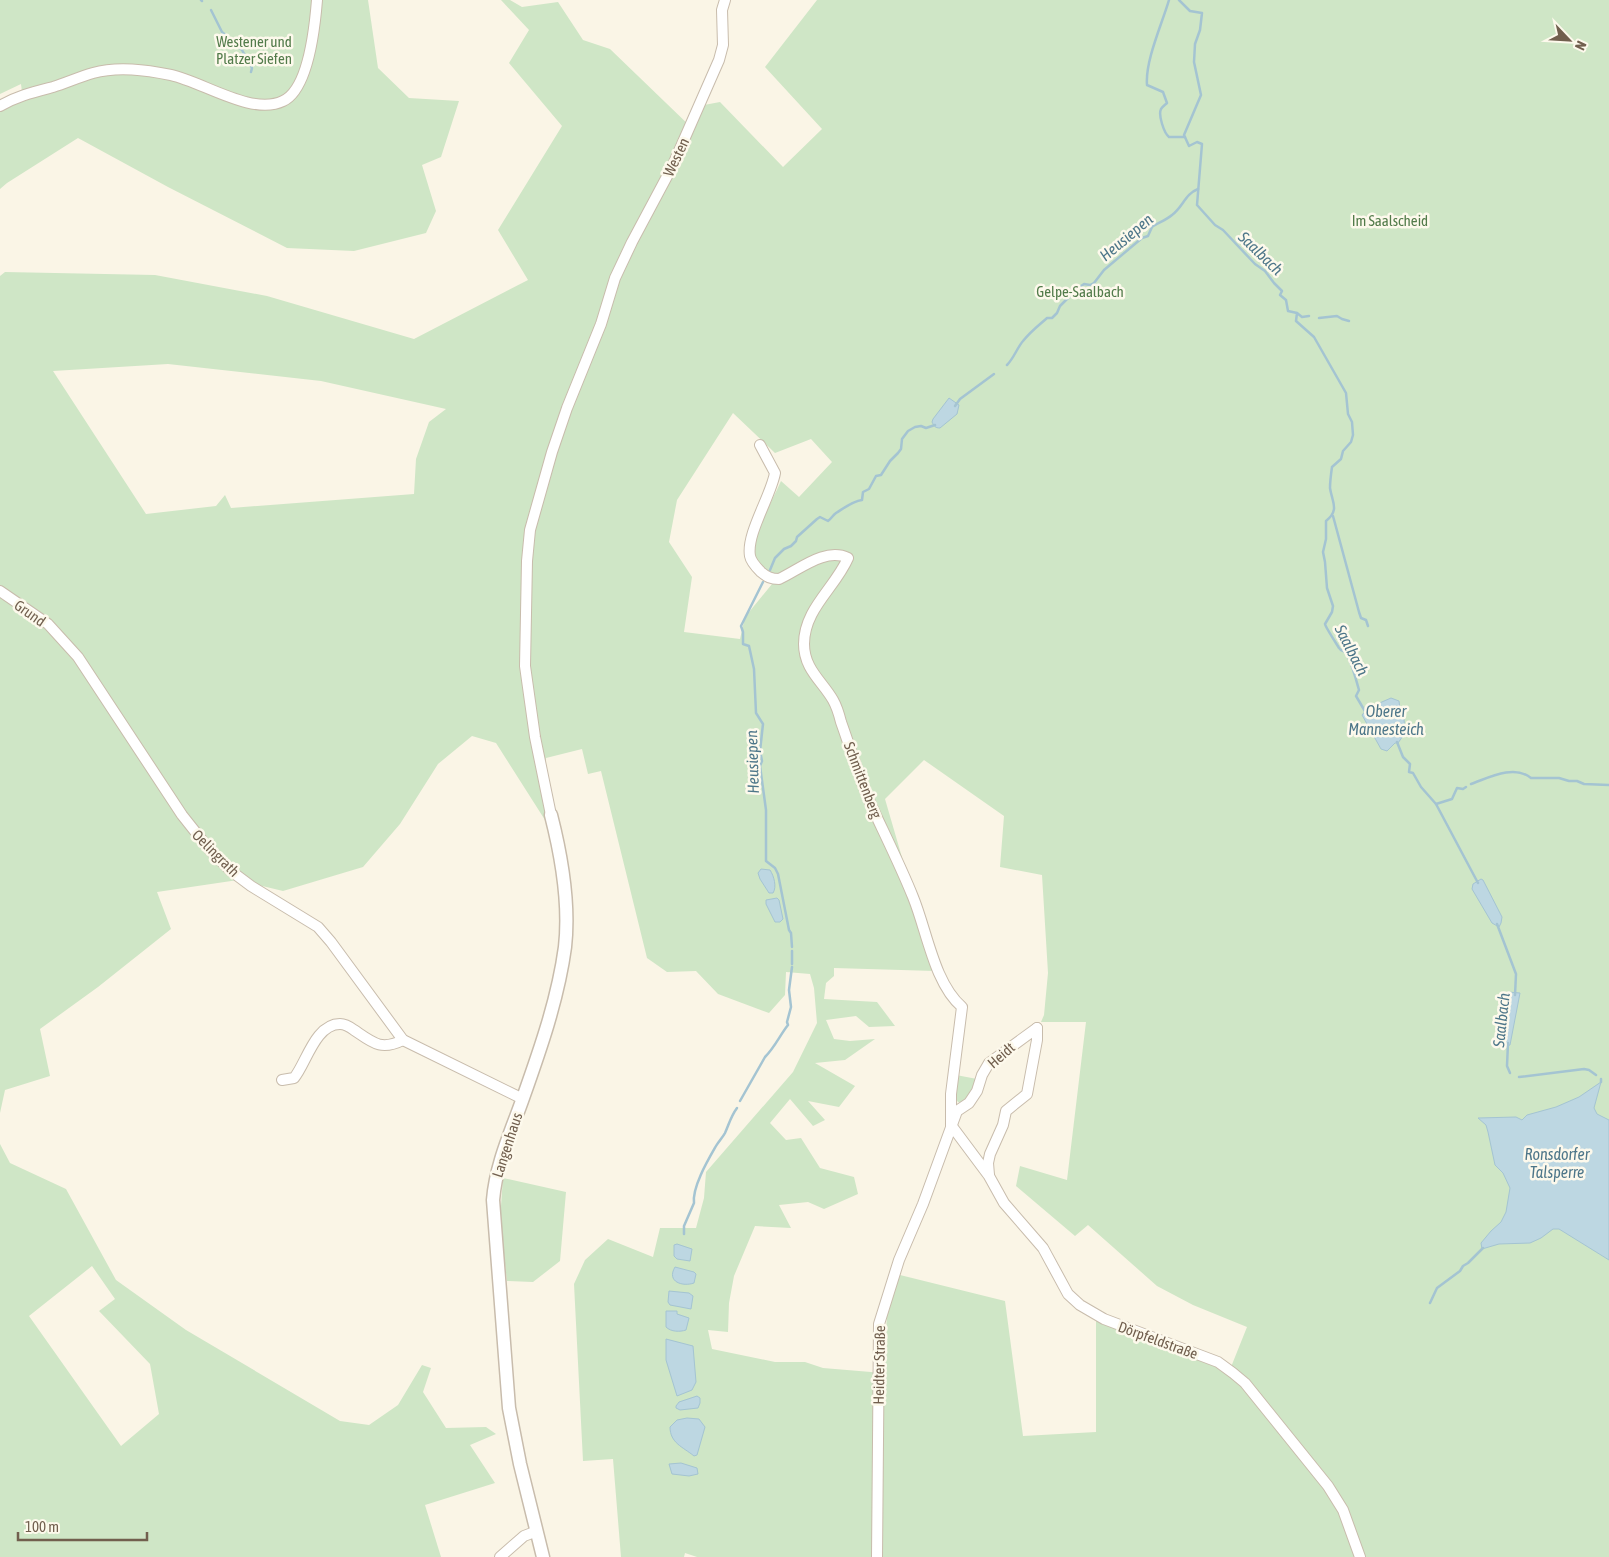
<svg xmlns="http://www.w3.org/2000/svg" width="1609" height="1557" font-family="'Asap Condensed',sans-serif">
  <style>
    .green { fill: #cfe6c6; fill-rule: evenodd }
    .water { fill: #bdd7e2; stroke: #a4c4d2 }
    .lines { fill: none; stroke-linecap: round; stroke-linejoin: round }
    .stream { stroke: #a4c4d2; stroke-width: 2.5 }
    .minor-casing { stroke: #c8bcac; stroke-width: 12 }
    .tertiary-casing { stroke: #c8bcac; stroke-width: 15 }
    .minor { stroke: #fff; stroke-width: 10 }
    .tertiary { stroke: #fff; stroke-width: 12 }
    .labels { text-anchor: middle; dominant-baseline: central; stroke-width: 5; stroke-linejoin: round; paint-order: stroke }
    .park-label { font-size: 15px; fill: #527b4a; stroke: #fdf9ec }
    .street-label { font-size: 15px; fill: #715f4e; stroke: #fdf9ec }
    .water-label { font-size: 16px; font-style: italic; fill: #4d7689; stroke: #fdf9ec }
  </style>
  <rect width="100%" height="100%" fill="#faf5e6"/>
  <!-- green -->
  <g class="green">
    <path d="M0 0H368L378 68 409 98 459 101 441 157 422 165 436 211 426 233 354 251 287 248 168 187 78 138 7 183 0 189V110L23 100 21 84 0 94Z"/>
    <path d="M501 0H510L522 7 558 2 583 40 610 49 693 129 704 105 720 102 783 167 822 129 765 67 817 0H1609V1557H697L685 1553 684 1557H621L613 1459 583 1461 574 1284 585 1260 608 1239 653 1257 660 1228H696L704 1198 706 1172 793 1072 817 1023 814 988 810 974 786 972 785 995 769 1013 718 994 696 971 667 972 647 958 601 771 588 774 582 749 546 758 545 820 496 743 472 736 438 764 400 824 363 867 283 891 238 880 157 892 171 929 98 987 40 1029 50 1076 5 1090 0 1113V597L31 617 0 585V276L5 272 155 275 267 296 414 339 528 280 498 230 562 126 509 63 529 30ZM168 364 321 381 446 409 429 422 416 459 414 494 231 508 225 495 216 506 146 514 53 371ZM733 413 775 453 811 439 832 462 799 497 781 481C774 497 750 541 755 557 758 567 768 573 777 578L745 617 740 639 684 632 692 577 669 542 677 500ZM924 760 1004 816 1000 867 1042 875 1048 973 1044 1015 1041 1022H1086L1067 1180 1020 1166 1016 1186 1075 1236 1088 1225 1157 1286 1193 1305 1247 1327 1229 1372 1096 1320V1432L1023 1436 1005 1301 900 1275 887 1316 883 1373 823 1368 805 1362H775L712 1349 708 1330 728 1332 729 1303 734 1276 755 1226 791 1228 779 1205 808 1202 824 1209 858 1194 854 1177 820 1168 801 1138 786 1140 770 1123 790 1099 813 1126 825 1120 808 1101 839 1107 855 1086 815 1063 845 1060 875 1039 850 1041 834 1039 826 1020 856 1016 869 1027 895 1026 877 1002 824 999 826 983 834 976V968L935 971 885 799Z"/>
    <path d="M956 1075 977 1079 978 1084 963 1103 958 1102 955 1098Z"/>
    <path d="M0 1144 10 1163 66 1189 116 1280 186 1330 340 1421 369 1425 398 1405 422 1365 431 1368 423 1392 446 1428 486 1427 496 1434 470 1445 495 1483 425 1505 441 1557H0ZM92 1266 115 1299 99 1311 150 1364 159 1414 121 1446 29 1316Z"/>
    <path d="M503 1178 566 1192 560 1261 533 1282 507 1281 500 1220Z"/>
  </g>
  <!-- water -->
  <g class="water">
    <path d="M949 398 959 405 957 414 940 428C935 428 934 426 932 422L933 419Z"/>
    <path d="M1391 698 1399 701 1400 709 1404 719 1405 733 1398 743H1395L1387 751 1381 749 1362 715 1368 708Z"/>
    <path d="M761 869 770 870C774 876 777 887 773 893H769L760 879 758 873Z"/>
    <path d="M1481 879 1483 880 1502 917 1501 923 1499 927 1492 923 1472 889 1473 884Z"/>
    <path d="M777 898 779 900 783 919 780 922H775L766 904V900Z"/>
    <path d="M1508 992 1520 993 1510 1045 1506 1046 1504 1032Z"/>
    <path d="M1601 1082 1594 1108 1597 1114 1609 1120V1260L1559 1229H1553L1541 1238 1530 1243 1499 1244 1482 1249 1481 1243 1491 1231 1501 1222 1506 1212 1510 1188 1503 1173 1495 1165 1488 1132 1486 1125 1478 1118 1516 1117 1522 1120 1527 1115 1556 1107 1579 1097Z"/>
    <path d="M677 1244 692 1249 690 1261 677 1259 674 1256V1245Z"/>
    <path d="M675 1267 694 1272 696 1274 694 1283C683 1287 666 1282 675 1267Z"/>
    <path d="M669 1291 689 1293 693 1296 691 1309 670 1305 668 1302Z"/>
    <path d="M666 1311H677V1314L689 1318 686 1330C680 1332 671 1332 666 1327Z"/>
    <path d="M666 1339 693 1346 696 1382 692 1390 677 1396 666 1360Z"/>
    <path d="M697 1396 700 1398V1403L698 1408 680 1410 676 1408V1406L679 1402Z"/>
    <path d="M687 1418 699 1419 705 1427 697 1455 694 1456C683 1447 670 1443 670 1427L677 1420Z"/>
    <path d="M681 1463 697 1468 698 1474 689 1476 672 1474 669 1464Z"/>
  </g>
  <g class="lines">
    <!-- stream -->
    <g class="stream">
      <path d="M201 0 202 1"/>
      <path d="M1169 0C1162 24 1145 61 1147 85L1163 92 1167 103C1165 105 1163 106 1161 109 1158 115 1164 133 1169 137H1185"/>
      <path d="M1179 0 1190 11 1202 13 1200 30 1195 44 1194 62 1201 95 1184 135 1189 146 1197 142 1202 144 1197 205 1215 225 1223 230 1255 264 1265 271 1274 283 1282 291 1280 295 1286 300 1288 311 1297 313 1296 321 1314 337 1346 393 1348 414 1352 422 1353 435 1351 442 1343 451 1341 459 1332 467C1331 474 1330 481 1330 488 1332 502 1340 510 1326 521V539L1323 552 1325 562 1327 588 1333 606 1332 612 1325 624C1326 628 1336 643 1339 648 1340 650 1343 651 1345 652 1351 659 1356 680 1359 690L1356 696 1366 713"/>
      <path d="M211 10 222 32 242 50 252 68 251 72"/>
      <path d="M1297 313 1302 317 1309 316"/>
      <path d="M1319 318 1337 316 1342 319 1349 321"/>
      <path d="M1007 365C1014 358 1017 348 1023 341 1030 332 1039 325 1047 318H1052L1057 313 1060 306 1077 289 1084 284 1090 285 1094 283 1104 270 1142 238 1148 236 1152 227C1158 223 1166 220 1172 215 1183 207 1185 194 1198 189"/>
      <path d="M955 406 960 399 994 374"/>
      <path d="M1333 516 1359 612 1361 618 1366 620 1368 626"/>
      <path d="M770 570 775 558 784 549 791 546 796 541 797 537 817 519 820 517 828 521C831 519 833 515 836 513 844 508 853 501 862 500L863 492 869 489 876 476 881 475 890 461 898 453 901 449 902 439 908 431 915 427 921 426 926 428 935 425"/>
      <path d="M763 582 741 626 743 632V644L749 646 754 669 756 713 763 724 760 751 762 761 760 766 766 810V861L775 868 778 874 789 930 791 933 792 947"/>
      <path d="M1397 742 1403 757 1410 764 1409 772 1413 773 1421 787 1436 804 1478 883"/>
      <path d="M1471 784C1488 778 1514 764 1531 778H1559L1569 781H1577L1584 784 1609 785"/>
      <path d="M1436 804 1452 799 1457 788 1463 789 1466 787"/>
      <path d="M1497 924 1516 974 1515 995"/>
      <path d="M792 964V951"/>
      <path d="M1508 1043 1507 1066 1510 1073"/>
      <path d="M1519 1077 1584 1069 1589 1070 1596 1075"/>
      <path d="M1601 1079V1082"/>
      <path d="M740 1101 765 1057C775 1047 780 1035 788 1025L787 1022 791 1007 789 990 792 967"/>
      <path d="M684 1234V1226L694 1203C692 1187 708 1160 716 1146 719 1141 723 1137 725 1133 729 1124 731 1116 737 1108"/>
      <path d="M1430 1303 1437 1288 1460 1271 1463 1266 1468 1263 1483 1248"/>
    </g>
    <!-- minor casing -->
    <g class="minor-casing">
      <g id="minor">
        <path d="M0 106C17 96 34 92 53 87 66 83 79 77 93 73 118 66 146 70 171 75 203 82 252 116 283 101 309 89 315 25 317 0"/>
        <path d="M760 445 775 473C771 496 746 534 750 556 751 562 757 568 761 572 767 577 771 579 779 579 799 570 825 547 848 558 835 588 804 609 804 644 804 669 822 681 833 700 837 707 839 714 841 722 851 750 860 780 872 807 886 837 901 867 913 897 927 931 934 983 962 1007L951 1094V1125"/>
        <path d="M0 591 48 624 78 657 182 815 209 849 231 871 251 886 318 927 331 942 403 1040 523 1099"/>
        <path d="M551 815 535 737 525 666 527 561 530 530 552 452 567 408 601 324 615 278 632 242 672 167 719 60 723 45 722 10 725 0"/>
        <path d="M282 1080 294 1078C306 1064 315 1024 340 1024 345 1024 350 1027 354 1030 373 1043 381 1051 403 1040"/>
        <path d="M951 1125 989 1176 1004 1203 1043 1248 1068 1294 1080 1305 1104 1319 1218 1362 1233 1373 1245 1383 1328 1486 1343 1510 1360 1557"/>
        <path d="M989 1175 988 1163 990 1154 1003 1125 1006 1111 1027 1094 1037 1040V1028"/>
        <path d="M500 1557 524 1536 537 1531"/>
        <path d="M877 1557 879 1324 899 1260 923 1204 957 1111 969 1103 977 1091 982 1075 989 1063 1037 1028"/>
      </g>
    </g>
    <!-- tertiary casing -->
    <g class="tertiary-casing">
      <path id="tertiary" d="M543 1557 520 1464 509 1408 493 1200C496 1164 511 1132 523 1098 540 1050 558 999 565 947 570 903 562 858 551 815"/>
    </g>
    <!-- minor -->
    <use href="#minor" class="minor"/>
    <!-- tertiary -->
    <use href="#tertiary" class="tertiary"/>
  </g>
  <g class="labels">
    <!-- park labels -->
    <g class="park-label">
      <text x="254" y="41">Westener und<tspan x="254" dy="17">Platzer Siefen</tspan></text>
      <text x="1390" y="220">Im Saalscheid</text>
      <text x="1080" y="291">Gelpe-Saalbach</text>
    </g>
    <!-- street labels -->
    <g class="street-label">
      <text transform="translate(676 157) rotate(-65)">Westen</text>
      <text transform="translate(30 613) rotate(35)">Grund</text>
      <text transform="translate(863 780) rotate(69)">Schmittenberg</text>
      <text transform="translate(216 853) rotate(45)">Oelingrath</text>
      <text transform="translate(1001 1055) rotate(-41)">Heidt</text>
      <text transform="translate(507 1145) rotate(-72)">Langenhaus</text>
      <text transform="translate(1158 1340) rotate(20)">Dörpfeldstraße</text>
      <text transform="translate(879 1365) rotate(-89)">Heidter Straße</text>
    </g>
    <!-- water labels -->
    <g class="water-label">
      <text transform="translate(1126 237) rotate(-40)">Heusiepen</text>
      <text transform="translate(1261 253) rotate(44)">Saalbach</text>
      <text transform="translate(1352 650) rotate(63)">Saalbach</text>
      <text x="1386" y="711">Oberer<tspan x="1386" dy="18">Mannesteich</tspan></text>
      <text transform="translate(752 762) rotate(-92)">Heusiepen</text>
      <text transform="translate(1501 1020) rotate(-84)">Saalbach</text>
      <text x="1557" y="1154">Ronsdorfer<tspan x="1557" dy="18">Talsperre</tspan></text>
    </g>
  </g>
  <!-- north arrow -->
  <g transform="translate(1569 40) rotate(115)" stroke="#fdf9ec" stroke-width="4" paint-order="stroke">
  <path d="M0-4L9 19L0 12L-9 19Z" fill="#715f4e"/>
  <text y="-8" font-size="14" font-weight="bold" text-anchor="middle" fill="#715f4e">N</text>
  </g>
  <!-- scale -->
  <path d="M18 1532v8h129v-8" fill="none" stroke="#715f4e" stroke-width="2.5"/>
  <text x="25" y="1532" font-size="15" fill="#715f4e" stroke="#fdf9ec" stroke-width="4" paint-order="stroke">100 m</text>
</svg>
